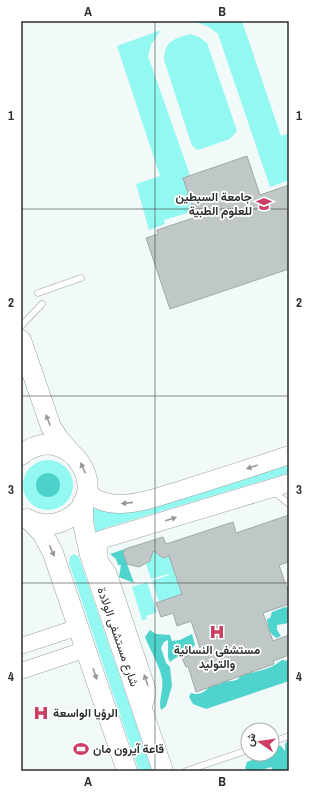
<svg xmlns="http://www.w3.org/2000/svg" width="310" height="792" font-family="'Archivo Narrow',Vazirmatn,sans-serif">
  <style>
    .green { fill: #93f8f1 }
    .forest { fill: #4ed4cc }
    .water { fill: #4cd2ca }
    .building { fill: #c0c8c7; stroke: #a0a8a7 }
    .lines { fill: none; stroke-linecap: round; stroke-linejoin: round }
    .service-casing { stroke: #9ba2a1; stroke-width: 7 }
    .minor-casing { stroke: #9ba2a1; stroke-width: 14 }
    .tertiary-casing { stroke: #9ba2a1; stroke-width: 17 }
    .secondary-casing { stroke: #9ba2a1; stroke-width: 19 }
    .primary-casing { stroke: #9ba2a1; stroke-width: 21 }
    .service { stroke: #fff; stroke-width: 6 }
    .minor { stroke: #fff; stroke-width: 13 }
    .tertiary { stroke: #fff; stroke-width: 16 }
    .secondary { stroke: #fff; stroke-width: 18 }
    .primary { stroke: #fff; stroke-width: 20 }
    .oneway { fill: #969797 }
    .grid { fill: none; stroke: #2c2f2f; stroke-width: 1; stroke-opacity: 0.55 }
    .labels { text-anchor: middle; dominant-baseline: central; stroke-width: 3.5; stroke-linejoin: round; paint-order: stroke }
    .poi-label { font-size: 12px; font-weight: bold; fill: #2c2f2f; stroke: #fff; text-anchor: start }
    .street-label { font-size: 12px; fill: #2c2f2f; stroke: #fff }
    .neatline { fill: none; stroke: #2c2f2f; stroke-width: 1.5 }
    .grid-label { font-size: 13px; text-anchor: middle; font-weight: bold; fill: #2c2f2f }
  </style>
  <rect width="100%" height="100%" fill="#f2f9f9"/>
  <!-- green -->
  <g class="green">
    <path d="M193 21H242L281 136 289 133V180L270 187 218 34 209 27Z"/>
    <path d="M161 30 151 45 148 56 190 175 183 178 194 211 164 220 165 224 149 230 136 184 160 176 117 46Z"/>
    <path d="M190 34 199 37 207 43 237 131 230 139 198 150 192 146 164 60C165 40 174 39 190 34Z"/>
    <circle cx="48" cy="485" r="25"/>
    <path d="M289 461V473L105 528 96 535 92 507Z"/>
    <path d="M149 549 163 558 169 556 182 594 159 602 152 581 169 575 168 574 151 579 146 564C152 559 152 556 149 549Z"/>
    <path d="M73 554 78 556 80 560 152 771H139L69 563 70 557Z"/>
    <path d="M147 582 157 612 146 616 147 619 142 620 132 587Z"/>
  </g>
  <!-- forest -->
  <g class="forest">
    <path d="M125 549 123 553 134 583 119 577 121 565H118L116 559 110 554Z"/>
    <path d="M285 607 289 608V623L277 625V630L281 636 277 638C269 634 268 628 267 619L270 618 272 612Z"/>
    <path d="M150 630 156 634 170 635 172 641 180 640 192 634 195 645C187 654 178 655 170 662L168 658V640L164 642 161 648 166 663 170 667 172 686 166 706 161 710C158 700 164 690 162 679 160 666 150 650 145 637Z"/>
    <path d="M282 660 289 661V681L206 709 193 704 189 697 191 693C201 697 208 689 213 682L219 685 222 681C227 681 234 682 238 679 241 677 238 676 242 675 257 671 270 670 282 660Z"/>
    <path d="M289 739V771H273L271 767 259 771H248L245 768 247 762 252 760 256 754H272V745L275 744 281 746 285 751V744Z"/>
  </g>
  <!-- water -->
  <circle class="water" cx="48" cy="485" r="12"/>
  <!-- building -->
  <g class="building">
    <path d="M247 156 260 195 289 185V269L170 309 146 238 158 234 157 230 196 217 183 178Z"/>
    <path d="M289 515V562L279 565 289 594V604L263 613 273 641 289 635V655L273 661 274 664 196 692 188 666 186 667 182 658 201 651 191 621 177 626 173 613 161 617 156 603 182 594 169 556 163 558 153 551 150 561 139 567 127 564 123 553 125 549 163 537 166 544 233 522 236 533Z"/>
  </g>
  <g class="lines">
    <!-- service casing -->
    <g class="service-casing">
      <g id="service">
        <path d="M38 293 81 278"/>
        <path d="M21 326 42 304"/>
        <path d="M273 491 289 504"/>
        <path d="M272 742 289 736"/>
        <path d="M186 771 248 750"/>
      </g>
    </g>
    <!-- minor casing -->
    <g class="minor-casing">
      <path id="minor" d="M101 548V560L110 573 149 689C151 698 144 704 144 713"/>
    </g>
    <!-- tertiary casing -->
    <g class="tertiary-casing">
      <g id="tertiary">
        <path d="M21 646 79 627"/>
        <path d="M21 671 87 649"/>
      </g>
    </g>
    <!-- secondary casing -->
    <g class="secondary-casing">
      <g id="secondary">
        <path d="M87 489C92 501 109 504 121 504 143 503 164 495 184 489 219 478 254 467 289 455"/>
        <path d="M90 555 93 546 100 540 289 483"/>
      </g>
    </g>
    <!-- primary casing -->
    <g class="primary-casing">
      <g id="primary">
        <path d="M21 340 51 427 58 438 70 452"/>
        <path d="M21 455C70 416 118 498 63 521 51 526 38 525 27 519"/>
        <path d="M83 502V523L90 555 163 771"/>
        <path d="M30 520 43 534 53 553 127 771"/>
      </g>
    </g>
    <!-- service -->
    <use href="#service" class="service"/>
    <!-- minor -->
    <use href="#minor" class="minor"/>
    <!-- tertiary -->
    <use href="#tertiary" class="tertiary"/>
    <!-- secondary -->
    <use href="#secondary" class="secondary"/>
    <!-- primary -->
    <use href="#primary" class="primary"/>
  </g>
  <!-- one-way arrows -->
  <defs><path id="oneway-solid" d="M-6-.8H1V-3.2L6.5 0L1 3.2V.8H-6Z"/></defs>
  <g class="oneway">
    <use href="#oneway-solid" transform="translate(48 420) rotate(-111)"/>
    <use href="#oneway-solid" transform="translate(252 467) rotate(161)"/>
    <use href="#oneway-solid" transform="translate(83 468) rotate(-115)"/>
    <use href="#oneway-solid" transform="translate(127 503) rotate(174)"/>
    <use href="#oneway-solid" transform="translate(171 519) rotate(-17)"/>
    <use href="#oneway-solid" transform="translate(52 551) rotate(66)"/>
    <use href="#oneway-solid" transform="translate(95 674) rotate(72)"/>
    <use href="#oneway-solid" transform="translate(146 680) rotate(-109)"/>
  </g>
  <!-- grid -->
  <path class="grid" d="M155 21V771M21 209H289M21 396H289M21 583H289"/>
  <!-- icons -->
  <defs>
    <g id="university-bare" transform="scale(1.2)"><path d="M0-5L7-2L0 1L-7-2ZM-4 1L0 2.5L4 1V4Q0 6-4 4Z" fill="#cd3e63" stroke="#fff" stroke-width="2.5" paint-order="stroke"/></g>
    <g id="hospital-bare" transform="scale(1.2)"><path d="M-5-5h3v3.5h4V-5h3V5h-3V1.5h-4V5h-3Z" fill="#cd3e63" stroke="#fff" stroke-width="2.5" paint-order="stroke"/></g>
    <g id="stadium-bare" transform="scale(1.2)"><path d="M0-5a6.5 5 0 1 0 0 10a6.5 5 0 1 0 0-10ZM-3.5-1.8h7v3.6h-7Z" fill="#cd3e63" stroke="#fff" stroke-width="2.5" paint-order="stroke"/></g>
  </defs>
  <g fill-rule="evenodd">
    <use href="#university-bare" x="264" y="204"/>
    <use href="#hospital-bare" x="217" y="632"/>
    <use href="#hospital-bare" x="41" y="713"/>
    <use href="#stadium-bare" x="81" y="749"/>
  </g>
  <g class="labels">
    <!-- poi labels -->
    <g class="poi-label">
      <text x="252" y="197" text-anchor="end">جامعة السبطين<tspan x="252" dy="14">للعلوم الطبية</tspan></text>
      <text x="217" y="650" text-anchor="middle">مستشفى النسائية<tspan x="217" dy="14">والتوليد</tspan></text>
      <text x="53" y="713">الرؤيا الواسعة</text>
      <text x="93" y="749">قاعة آيرون مان</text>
    </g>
    <!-- street labels -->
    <g class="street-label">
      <text transform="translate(118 637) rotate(71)">شارع مستشفى الولادة</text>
    </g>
  </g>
  <!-- border -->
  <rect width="310" height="792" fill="none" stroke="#ffffff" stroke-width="44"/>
  <!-- north arrow -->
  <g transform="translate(260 742) rotate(283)"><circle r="19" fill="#ffffff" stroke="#abacac"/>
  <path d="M0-3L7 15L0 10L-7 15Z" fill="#cd3e63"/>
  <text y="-6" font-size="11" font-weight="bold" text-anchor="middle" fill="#2c2f2f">ش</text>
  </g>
  <rect x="22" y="22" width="266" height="748" class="neatline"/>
  <g class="grid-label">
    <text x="88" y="16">A</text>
    <text x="222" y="16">B</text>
    <text x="11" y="120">1</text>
    <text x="299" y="120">1</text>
    <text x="11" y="307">2</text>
    <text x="299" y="307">2</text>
    <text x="11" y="494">3</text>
    <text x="299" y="494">3</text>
    <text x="11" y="681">4</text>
    <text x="299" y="681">4</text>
    <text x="88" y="786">A</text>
    <text x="222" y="786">B</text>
  </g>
</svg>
